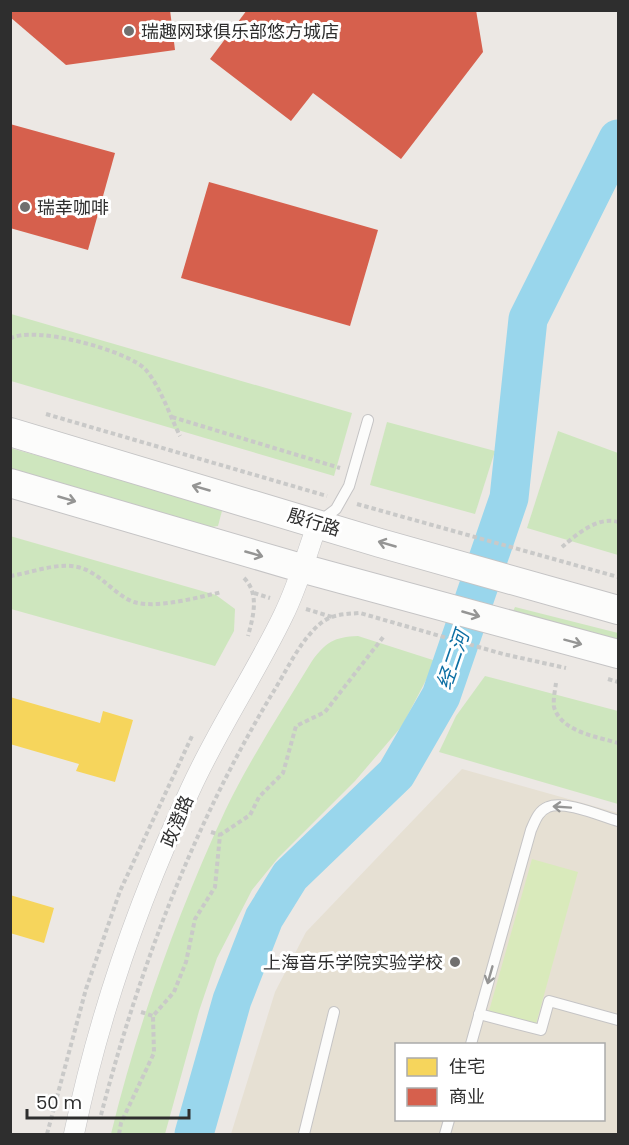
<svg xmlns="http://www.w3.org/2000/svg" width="629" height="1145" font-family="Poppins,'Noto Sans SC',sans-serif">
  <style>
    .education { fill: #e6e0d3; fill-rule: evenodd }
    .green { fill: #cee6be }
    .pitch { fill: #d9eabb }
    .homes { fill: #f6d55c }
    .shops { fill: #d6604d }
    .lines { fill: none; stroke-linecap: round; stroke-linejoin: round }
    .river { stroke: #99d6ec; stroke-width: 39 }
    .lane-casing { stroke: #c5c4c5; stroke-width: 12 }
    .street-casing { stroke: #c5c4c5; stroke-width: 21 }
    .secondary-casing { stroke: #c5c4c5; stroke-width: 30 }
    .path { stroke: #c9c9c8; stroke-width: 4; stroke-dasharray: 4.5 3; stroke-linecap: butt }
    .lane { stroke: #fcfcfb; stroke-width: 10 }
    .street { stroke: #fcfcfb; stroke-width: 20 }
    .secondary { stroke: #fcfcfb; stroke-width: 28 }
    .oneway { stroke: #959594 }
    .poi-dot { fill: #706f6e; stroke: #fff; stroke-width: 2 }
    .labels { text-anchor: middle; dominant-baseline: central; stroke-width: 6; stroke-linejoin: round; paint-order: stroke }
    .poi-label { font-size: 18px; fill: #2e2e2e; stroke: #fff; text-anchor: start }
    .street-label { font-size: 18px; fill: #2e2e2e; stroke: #fff }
    .water-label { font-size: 20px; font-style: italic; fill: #0d6fa3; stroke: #fff }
  </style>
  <rect width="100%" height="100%" fill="#ece8e4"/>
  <!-- education -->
  <path class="education" d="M462 769 618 813V1134H231L275 992 306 932ZM396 1044H604V1120H396Z"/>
  <!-- green -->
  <g class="green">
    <path d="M11 314 352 413 334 476 11 381Z"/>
    <path d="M387 422 495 451 475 514 370 485Z"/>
    <path d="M558 431 618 453V555L527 528Z"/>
    <path d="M10 448 223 507 218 526 212 527 11 470Z"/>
    <path d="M10 536 216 595 235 609 234 631 215 666 11 609Z"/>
    <path d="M515 607 618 633V643L512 613Z"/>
    <path d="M358 636 436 661 402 726 355 781 278 858 252 890 217 958 199 1011 165 1134H111C138 1023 177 915 225 811 250 759 282 710 312 661 326 642 334 637 358 636Z"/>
    <path d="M485 676 618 711V804L439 752 456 716Z"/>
  </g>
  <!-- pitch -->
  <path class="pitch" d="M532 859 578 872 536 1024 489 1011Z"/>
  <!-- homes -->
  <g class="homes">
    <path d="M10 697 100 723 103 711 133 720 115 782 76 771 79 764 10 744Z"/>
    <path d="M10 895 54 908 44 943 10 933Z"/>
  </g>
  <!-- shops -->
  <g class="shops">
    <path d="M10 10H170L175 50 66 65 10 17Z"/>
    <path d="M247 10H476L483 52 401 159 313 93 291 121 210 59Z"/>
    <path d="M10 124 115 153 88 250 10 228Z"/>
    <path d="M209 182 378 230 350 326 181 278Z"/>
  </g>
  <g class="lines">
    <!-- river -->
    <path class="river" d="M194 1134 232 1000 264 918 290 876 396 774 441 696 509 498 528 319 618 139"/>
    <!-- lane casing -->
    <g class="lane-casing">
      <g id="lane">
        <path d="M319 522 336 509 349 486 368 420"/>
        <path d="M479 1014 541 1030 549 1001 618 1020"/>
        <path d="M471 1044 531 830C535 821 538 811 548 807 564 800 601 816 618 821"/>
        <path d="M304 1134 334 1012"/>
        <path d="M445 1134 449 1120"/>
      </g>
    </g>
    <!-- street casing -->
    <g class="street-casing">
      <path id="street" d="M74 1134C99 1014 139 899 191 788 218 729 255 674 283 616 298 586 307 553 318 522"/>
    </g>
    <!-- secondary casing -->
    <g class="secondary-casing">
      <g id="secondary">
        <path d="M10 432 380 543 618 610"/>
        <path d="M10 483 301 568 618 654"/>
      </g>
    </g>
    <!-- path -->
    <g class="path">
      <path d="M10 339C31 324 130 351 146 370 161 388 169 414 180 436"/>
      <path d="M46 414 327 496"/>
      <path d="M172 417 340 468"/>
      <path d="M357 504 618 577"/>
      <path d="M562 547C577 534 598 516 618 522"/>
      <path d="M10 576C37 572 67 557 92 573 106 581 119 597 134 602 157 609 199 597 222 592"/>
      <path d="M244 578C260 594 253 617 248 636"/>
      <path d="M254 593 270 598"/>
      <path d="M306 609 332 617"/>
      <path d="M608 679 618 682"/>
      <path d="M556 683C555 690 553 700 554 707 561 732 598 737 618 743"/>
      <path d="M211 832 220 835"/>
      <path d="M141 1012 153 1016"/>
      <path d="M101 1115C139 969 194 824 272 694 286 672 300 640 321 623 332 614 346 614 360 613L503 654 566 668"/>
      <path d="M47 1134 86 989 120 891 192 736"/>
      <path d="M119 1134 121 1123 154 1053 153 1016 174 992 186 962 195 919 215 887 220 835 250 815 259 797 283 773 296 726 325 712 384 636"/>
    </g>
    <!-- lane -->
    <use href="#lane" class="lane"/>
    <!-- street -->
    <use href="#street" class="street"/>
    <!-- secondary -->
    <use href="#secondary" class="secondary"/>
  </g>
  <!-- one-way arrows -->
  <defs><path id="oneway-shaft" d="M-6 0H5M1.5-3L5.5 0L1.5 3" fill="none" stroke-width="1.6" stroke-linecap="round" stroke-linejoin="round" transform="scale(1.5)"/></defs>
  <g class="oneway">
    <use href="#oneway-shaft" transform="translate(201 488) rotate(-164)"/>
    <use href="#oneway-shaft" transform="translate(67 499) rotate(16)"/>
    <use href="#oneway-shaft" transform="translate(387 544) rotate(-164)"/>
    <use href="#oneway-shaft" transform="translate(254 554) rotate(16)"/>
    <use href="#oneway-shaft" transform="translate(471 614) rotate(16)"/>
    <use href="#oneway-shaft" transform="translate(573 642) rotate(15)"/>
    <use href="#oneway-shaft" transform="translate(562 807) rotate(-176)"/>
    <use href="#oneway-shaft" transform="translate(490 975) rotate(106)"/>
  </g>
  <!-- markers -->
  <g class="poi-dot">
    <circle cx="129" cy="31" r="6"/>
    <circle cx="25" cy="207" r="6"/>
    <circle cx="455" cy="962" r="6"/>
  </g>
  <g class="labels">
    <!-- poi labels -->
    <g class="poi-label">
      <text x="141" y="31">瑞趣网球俱乐部悠方城店</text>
      <text x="37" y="207">瑞幸咖啡</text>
      <text x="443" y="962" text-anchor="end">上海音乐学院实验学校</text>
    </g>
    <!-- street labels -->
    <g class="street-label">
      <text transform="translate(314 522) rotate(17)">殷行路</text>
      <text transform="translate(177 821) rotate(-67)">政澄路</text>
    </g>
    <!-- water labels -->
    <g class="water-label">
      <text transform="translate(453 660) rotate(-71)">经二河</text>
    </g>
  </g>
  <!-- border -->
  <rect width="629" height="1145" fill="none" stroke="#2e2e2e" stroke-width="24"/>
  <!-- legend -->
  <rect x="395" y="1043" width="210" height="78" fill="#ffffff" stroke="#ababab" stroke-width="1.5"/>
  <rect x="407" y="1058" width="30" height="18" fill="#f6d55c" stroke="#ababab" stroke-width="1.5"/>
  <text x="449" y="1073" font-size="18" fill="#2e2e2e">住宅</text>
  <rect x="407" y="1088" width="30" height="18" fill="#d6604d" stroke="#ababab" stroke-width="1.5"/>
  <text x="449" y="1103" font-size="18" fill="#2e2e2e">商业</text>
  <!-- scale -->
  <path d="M27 1109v9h162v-9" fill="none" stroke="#2e2e2e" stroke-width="3"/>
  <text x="36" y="1109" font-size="18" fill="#2e2e2e" stroke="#ffffff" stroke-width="4.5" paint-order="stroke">50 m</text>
</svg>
